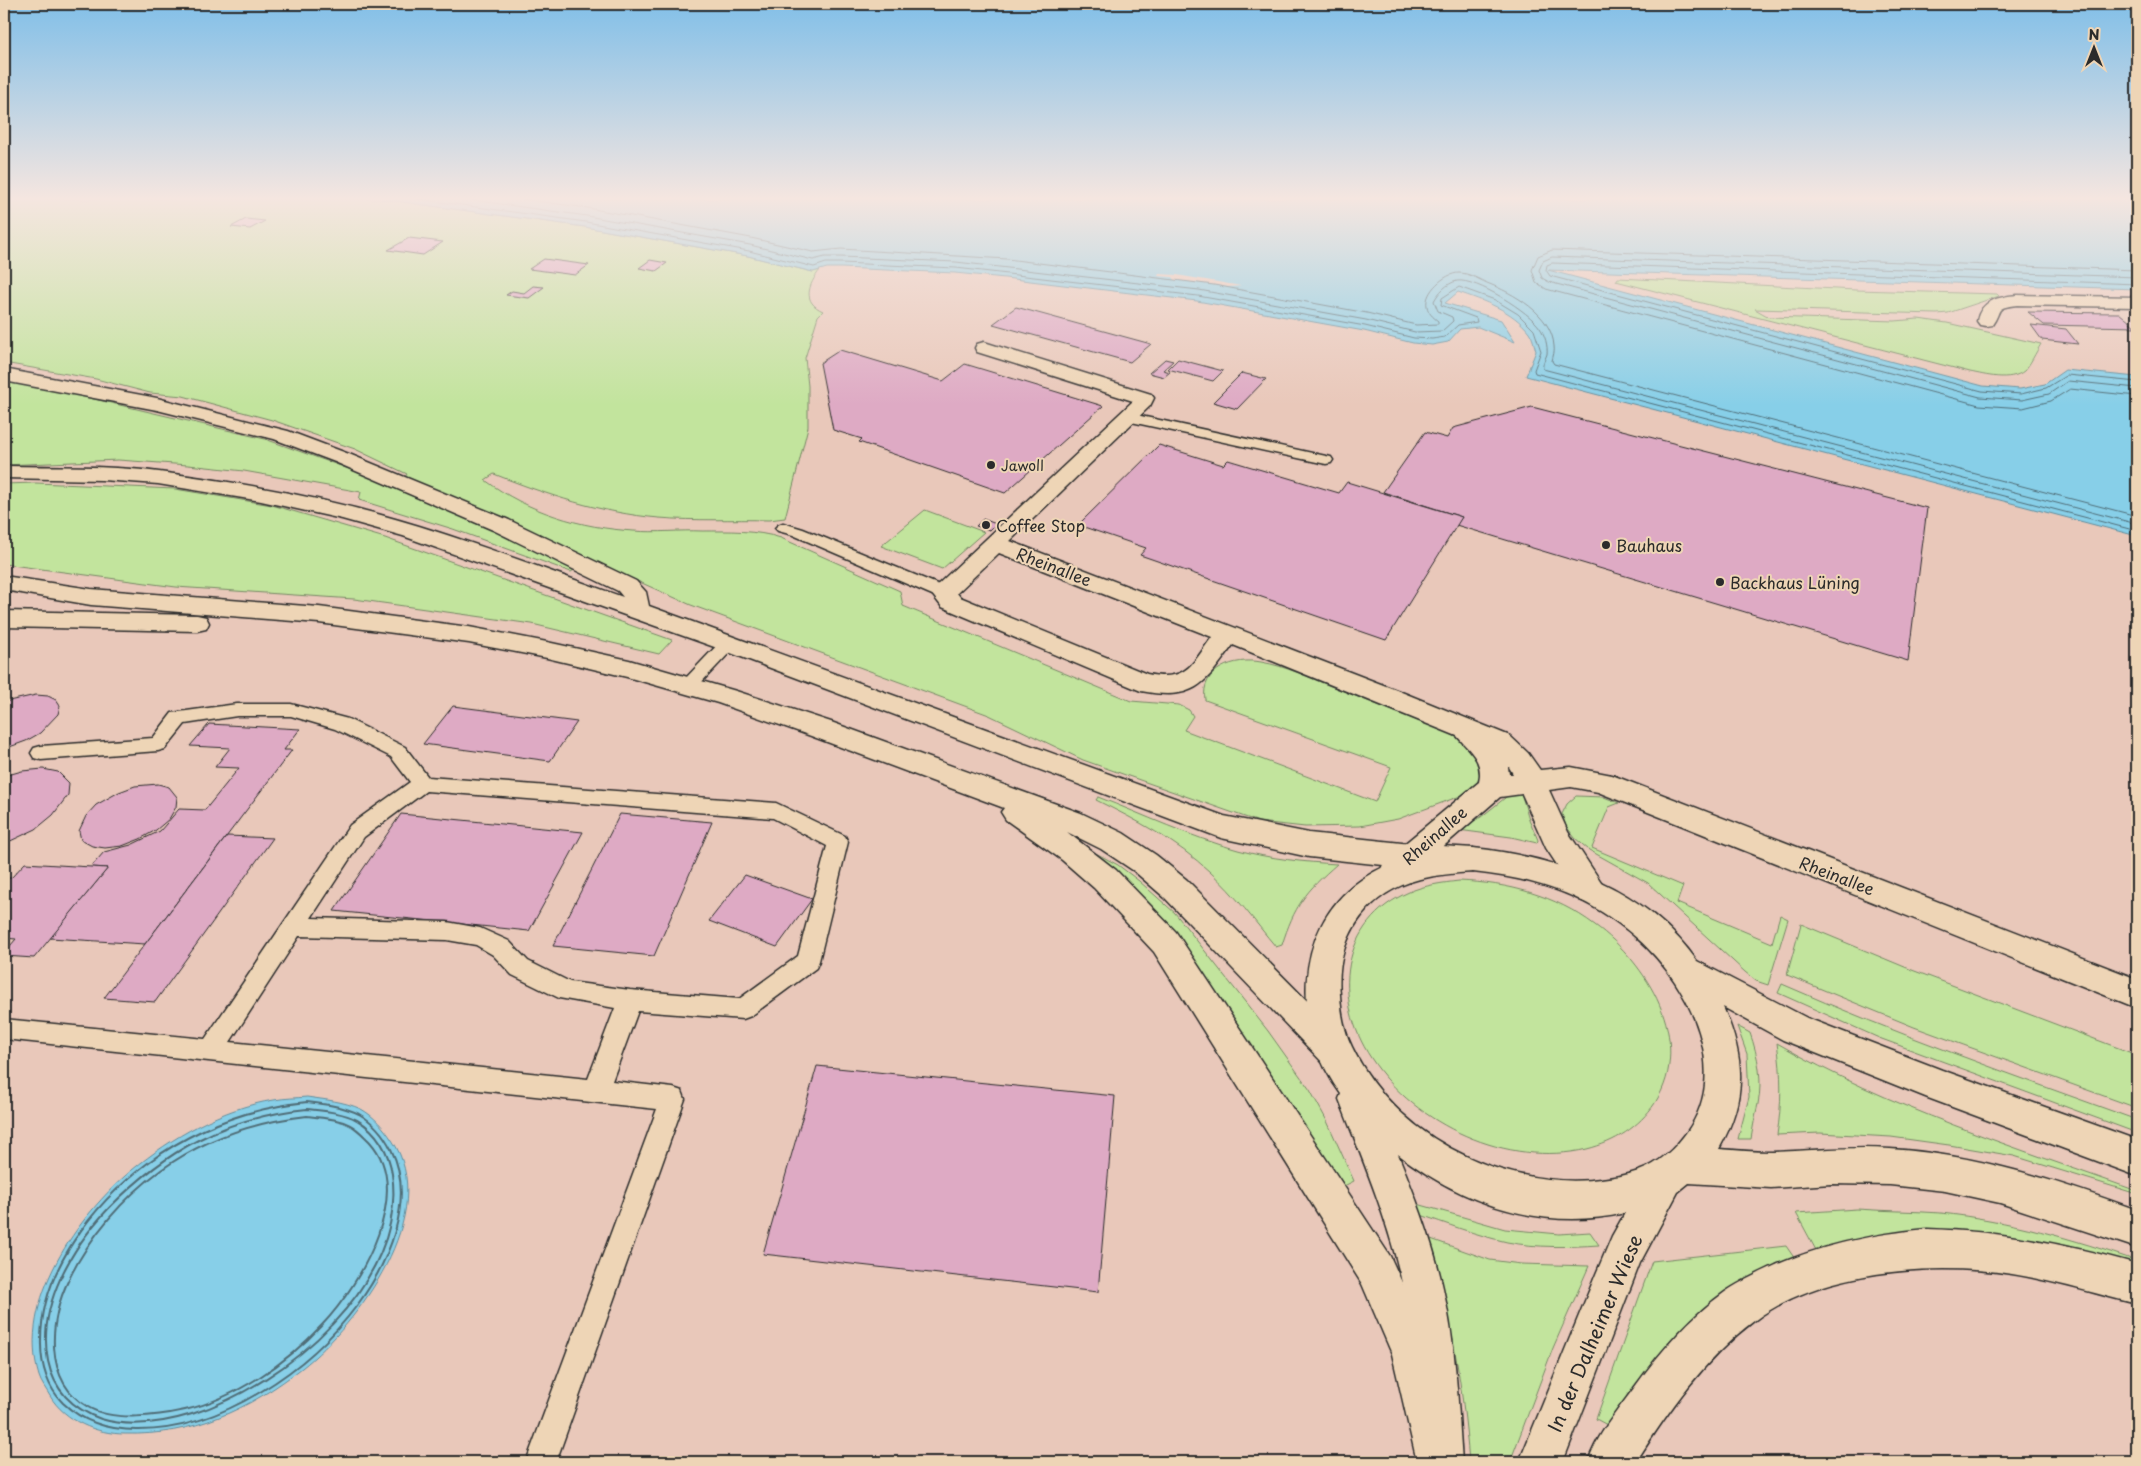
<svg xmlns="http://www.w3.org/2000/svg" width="2141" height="1466" font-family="'Playpen Sans',sans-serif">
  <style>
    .green { fill: #c2e49d; stroke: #768864 }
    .water { fill: #87cfe8; stroke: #628d9c }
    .pier { fill: #e9c8ba }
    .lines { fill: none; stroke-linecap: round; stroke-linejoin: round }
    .shore-far1 { stroke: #506d77; stroke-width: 1 }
    .shore { stroke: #506d77; stroke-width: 2 }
    .building { fill: #deaac4; stroke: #2b2b2b }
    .service-casing { stroke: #2b2b2b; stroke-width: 3 }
    .minor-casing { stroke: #2b2b2b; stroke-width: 3 }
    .tertiary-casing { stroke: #2b2b2b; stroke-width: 3 }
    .secondary-casing { stroke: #2b2b2b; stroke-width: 3 }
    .motorway-casing { stroke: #2b2b2b; stroke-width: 3 }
    .service { fill: #eed5b6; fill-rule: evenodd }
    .minor { fill: #eed5b6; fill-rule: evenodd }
    .tertiary { fill: #eed5b6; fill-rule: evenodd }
    .secondary { fill: #eed5b6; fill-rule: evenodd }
    .motorway { fill: #eed5b6; fill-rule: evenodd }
    .poi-dot { fill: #2b2b2b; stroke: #eed5b6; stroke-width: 2 }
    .labels { text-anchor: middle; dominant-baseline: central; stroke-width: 4; stroke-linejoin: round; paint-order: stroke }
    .far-poi-label { font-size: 14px; fill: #2b2b2b; stroke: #eed5b6; text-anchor: start }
    .poi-label { font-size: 16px; fill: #2b2b2b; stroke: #eed5b6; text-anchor: start }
    .street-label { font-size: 16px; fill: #2b2b2b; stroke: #eed5b6 }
    .near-street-label { font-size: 19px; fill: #2b2b2b; stroke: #eed5b6 }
  </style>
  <rect width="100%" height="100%" fill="#e9c8ba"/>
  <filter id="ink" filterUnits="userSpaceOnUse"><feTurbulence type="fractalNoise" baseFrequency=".02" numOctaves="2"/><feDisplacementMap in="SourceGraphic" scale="10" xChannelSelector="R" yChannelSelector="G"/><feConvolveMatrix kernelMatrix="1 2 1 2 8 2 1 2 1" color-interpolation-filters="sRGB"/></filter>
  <g filter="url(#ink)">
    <!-- green -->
    <g class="green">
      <path d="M4 199H381L585 227 748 256 813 272 820 270C808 285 802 302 823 311L818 316 805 358 808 386V427L785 518 769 520C733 519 695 521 659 518 601 513 547 495 494 474L485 480C528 512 581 528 634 531 656 533 680 530 702 531 729 531 756 530 781 538L900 591 903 606 1131 701 1179 705 1189 710 1193 716 1184 730 1375 802 1391 767 1205 700C1200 669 1235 657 1261 662 1286 666 1310 678 1333 687 1372 703 1411 718 1451 734L1467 744 1474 752 1479 764 1480 774 1477 784 1463 795 1398 819 1360 826 1305 827 1259 822 1083 760 989 715 691 605 405 477 407 474 355 449 272 420 183 396 150 393 96 379 4 363Z"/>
      <path d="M1618 278 1856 290 1997 294 1999 296 1948 313 1937 314 1755 309 1769 317 1895 321 1918 319 1947 323 2041 344C2036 352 2030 365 2024 371 2010 382 1985 375 1970 372L1616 281Z"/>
      <path d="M4 380 30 384 265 439 352 470 514 539 577 568 571 572 453 529 359 500 361 492 244 471 188 465 118 460 4 465Z"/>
      <path d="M36 483 175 489 272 505 385 538 672 640 659 654 532 624 397 605 354 599 176 587 4 564V484Z"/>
      <path d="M925 510 984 532 942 569 881 546Z"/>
      <path d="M1515 790 1521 793 1529 819 1538 840 1537 843 1511 837 1458 830 1481 817Z"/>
      <path d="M1576 796 1604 797 1619 803 1609 807 1592 848 1683 886 1677 903 1772 943 1780 915 1788 919 1768 985 1756 981 1745 972 1648 883 1589 850 1575 838 1566 826 1562 814 1567 804Z"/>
      <path d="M1098 797C1144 815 1190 837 1238 850 1271 859 1304 862 1337 864 1306 891 1294 906 1282 945L1276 947C1255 922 1235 894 1210 872 1177 841 1136 820 1096 800Z"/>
      <path d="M1090 850 1118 865 1139 881 1175 913 1268 1031 1310 1090 1327 1121 1354 1181 1342 1187Z"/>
      <path d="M1459 881C1508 883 1555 895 1595 925 1647 963 1695 1040 1655 1103 1639 1127 1615 1142 1587 1149 1508 1168 1415 1125 1371 1058 1332 999 1340 922 1409 892 1425 885 1442 883 1459 881Z"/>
      <path d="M1801 924 1912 970 2137 1055V1108L1914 1027 1787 975Z"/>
      <path d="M1782 984C1898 1035 2018 1077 2137 1120V1133L1879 1038 1778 993Z"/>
      <path d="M1737 1026 1750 1033C1758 1056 1763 1080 1758 1104 1755 1116 1753 1127 1751 1139H1738L1749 1097 1747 1054Z"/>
      <path d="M1777 1043C1889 1108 2015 1147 2137 1191V1194L2014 1156 1949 1145 1891 1137 1820 1133 1777 1135C1782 1103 1782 1075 1777 1043Z"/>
      <path d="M1414 1203 1505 1229 1559 1234 1590 1232 1599 1245C1569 1247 1537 1248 1507 1242 1476 1235 1447 1224 1418 1214Z"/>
      <path d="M1857 1209C1885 1211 1913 1211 1941 1213 2008 1220 2074 1239 2137 1261V1272L2075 1252H1817L1796 1213Z"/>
      <path d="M1428 1238 1490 1260 1521 1264 1589 1266 1553 1348 1510 1462H1469C1463 1384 1450 1314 1428 1238Z"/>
      <path d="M1786 1246 1795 1259 1609 1426 1596 1419 1652 1261Z"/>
    </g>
    <!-- water -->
    <g class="water">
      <path d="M381 199H2137V289L1548 270 1983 386 2020 389 2045 384 2065 370 2137 377V536L1526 376 1536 351C1534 345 1533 337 1529 332 1512 310 1484 301 1458 292L1445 303 1501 320 1515 342 1478 327 1460 329 1448 342 1432 345 1413 343 1364 331 1197 301 1005 278 955 273 841 268H827L813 272 748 256 585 227Z"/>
      <path d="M307 1097C326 1100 343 1101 361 1109 374 1116 384 1128 392 1140 441 1212 358 1324 302 1368 250 1409 192 1436 125 1434 97 1434 65 1421 50 1396 46 1389 41 1383 39 1376 16 1302 78 1215 132 1170 172 1137 222 1108 274 1100 285 1098 296 1098 307 1097Z"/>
    </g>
    <!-- pier -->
    <path class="pier" d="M1159 274 1177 275 1241 286 1228 287 1174 280 1172 277 1158 276Z"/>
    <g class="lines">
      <!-- shore-far1 -->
      <g class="shore-far1">
        <path d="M418 199 586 222 749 251 814 267 826 263H841L956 268 1198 296 1365 326 1414 338 1432 339 1445 337 1458 325 1477 322 1476 318 1441 305 1442 298 1459 287 1495 300 1518 314 1534 330 1541 351 1534 370 1535 373 2137 531"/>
        <path d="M465 199 587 216 750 245 813 260 825 257H841L956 262 1199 290 1366 320 1415 332 1442 331 1453 321 1452 317 1438 311 1434 301C1438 293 1447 283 1457 281 1476 278 1530 312 1540 328 1545 335 1548 346 1547 354 1545 360 1542 363 1543 369L2137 524"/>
        <path d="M521 199 588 208 751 238 813 252 841 249 1007 259 1214 285 1367 313 1416 325 1438 324V321C1433 317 1428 313 1427 306 1424 292 1445 273 1459 273 1469 273 1478 279 1487 283 1513 293 1552 314 1554 346 1555 351 1553 356 1552 361L1554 364 2137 516"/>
        <path d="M2137 270 1552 250 1538 256 1532 270 1536 282 1546 289 1979 405 2023 408 2051 401 2070 389 2137 396"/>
        <path d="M2137 277 1552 257 1543 261 1539 270 1542 278 1549 282 1980 397 2022 400 2049 394 2068 381 2137 388"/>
        <path d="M2137 284 1552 263 1547 265 1546 270 1550 276 1982 391 2021 394 2046 388 2067 375 2137 382"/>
      </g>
      <!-- shore -->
      <g class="shore">
        <path d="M307 1102C324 1104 343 1106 359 1114 373 1122 384 1135 391 1149 416 1199 389 1262 358 1304 310 1369 220 1431 137 1430 109 1430 83 1422 63 1403 48 1388 41 1366 41 1345 39 1272 93 1204 149 1162 197 1127 248 1108 307 1102Z"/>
        <path d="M307 1109C324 1111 342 1112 357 1120 377 1131 389 1152 392 1174 408 1282 285 1385 192 1414 163 1423 131 1428 101 1419 73 1409 54 1390 48 1361 37 1305 72 1247 109 1208 166 1150 225 1117 307 1109Z"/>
        <path d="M307 1116C321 1118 337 1118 350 1125 356 1128 361 1133 365 1137 419 1186 361 1284 322 1325 287 1363 236 1398 185 1410 158 1416 113 1422 88 1407 43 1381 49 1319 69 1279 90 1236 123 1198 161 1170 205 1138 254 1122 307 1116Z"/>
      </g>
    </g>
    <!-- building -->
    <g class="building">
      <path d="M246 219 265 221 250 229 231 227Z"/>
      <path d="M409 238 443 242 423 255 388 250Z"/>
      <path d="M544 259 589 265 575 275 529 269Z"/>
      <path d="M650 260 667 263 656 271 639 268Z"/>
      <path d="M533 286 544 287 529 298 506 295 512 291 524 293Z"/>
      <path d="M1016 307 1151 344 1130 362 993 324Z"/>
      <path d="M2028 312 2119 313 2136 327 2044 325Z"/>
      <path d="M2031 325 2066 329 2078 344 2042 340Z"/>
      <path d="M840 350 943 381 965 364 1103 406 1005 493 859 442 862 439 833 430 820 363Z"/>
      <path d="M1165 359 1173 361 1163 370 1170 372 1164 377 1149 373Z"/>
      <path d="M1178 359 1223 371 1213 381 1168 369Z"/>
      <path d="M1242 373 1266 379 1237 409 1213 402Z"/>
      <path d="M1532 407 1927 508 1908 661 1456 525 1462 517 1383 492 1425 432 1447 438 1453 428Z"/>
      <path d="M1159 445 1223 465 1228 460 1339 493 1347 482 1462 517 1386 640 1140 555 1146 548 1078 525Z"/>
      <path d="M983 519 996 524 990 530 976 526Z"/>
      <path d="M36 695 48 696 56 700 60 706 58 714 40 733 26 741 4 749V702Z"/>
      <path d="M453 706 577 722 550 761 423 744Z"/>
      <path d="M209 724 300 729 284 750H292L145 944 50 938 108 868 91 867 104 852 131 845 160 831 179 809 205 810 239 768 215 767 230 748 190 746Z"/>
      <path d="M43 769 58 772 69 783 68 795 53 815 36 829 4 844V776L22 771Z"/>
      <path d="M158 784 169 787 177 797 176 807 169 819 156 830 140 839 122 846 105 848 92 846 81 840 79 831 86 816 96 805 119 792 135 786Z"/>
      <path d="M401 814 583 832 529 931 334 911Z"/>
      <path d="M620 814 712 822 654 956 553 946Z"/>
      <path d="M227 836 273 838 155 1002 104 998Z"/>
      <path d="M25 863 108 868 34 958 4 956V953L16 939 4 938V878H11Z"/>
      <path d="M745 875 812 899 777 947 709 921Z"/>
      <path d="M817 1066 1115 1096 1098 1292 763 1254Z"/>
    </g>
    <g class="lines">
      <!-- service casing -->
      <g class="service-casing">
        <g id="service">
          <path d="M1127 413 1326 456 1331 457 1333 460 1331 463 1326 464 1122 420 1120 417 1122 414Z"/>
          <path d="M783 523 803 529 949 589 951 593 949 597 943 598 937 597 793 535 778 531 775 528 778 525Z"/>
          <path d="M729 637 735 639 738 643 735 647 694 690 688 692 682 690 679 686 682 682 723 639Z"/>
          <path d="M237 704H291L348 719 405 747 428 777 776 803 845 836 848 842 819 961 816 968 751 1016 743 1019 638 1011 612 1081 673 1088 682 1091 685 1099 556 1462H526L657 1109 4 1039V1019L205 1039 350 825 410 782 391 757 335 729 291 716H237L185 724 165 749 158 751 41 760 34 758 31 753 34 748 41 746 153 738 172 713ZM426 791 773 818 827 846 798 956 739 999 630 990 570 982 528 961 509 941 480 928 447 922 311 918 364 837ZM299 936 447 940 476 945 493 955 512 975 559 998 615 1008 588 1079 230 1042Z"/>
        </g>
      </g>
      <!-- minor casing -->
      <g class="minor-casing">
        <g id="minor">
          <path d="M2017 295 2137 297V307L2017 305C1993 308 2003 310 1992 325L1986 326 1980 325 1977 321C1981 300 1999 297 2017 295Z"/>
          <path d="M984 342 1151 394 1154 398 1150 406 1010 541 1399 691 1510 736 1528 753 1540 770 1571 767 1612 775 2137 979V1008L1598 792 1571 787 1549 790 1568 832 1607 891 1602 900 1591 904 1580 900 1546 848 1522 794 1500 797 1407 878 1396 881 1385 878 1381 869 1385 860 1479 782C1484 760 1469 751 1457 736L1233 645C1204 685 1194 701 1141 691L942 607 931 593 934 588 1133 401 977 352 975 348 977 344ZM999 553 1212 637C1191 666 1186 682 1147 674L960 597 957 593ZM1508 767H1509L1513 774H1509Z"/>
        </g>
      </g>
      <!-- tertiary casing -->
      <g class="tertiary-casing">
        <path id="tertiary" d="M1927 1229C2002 1231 2065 1244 2137 1264V1304C2096 1294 2055 1281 2012 1274 1931 1262 1821 1270 1754 1321 1705 1358 1668 1411 1636 1462H1588C1597 1435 1617 1411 1634 1388 1660 1352 1690 1317 1725 1292 1741 1281 1759 1273 1776 1265 1825 1244 1874 1234 1927 1229Z"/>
      </g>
      <!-- secondary casing -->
      <g class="secondary-casing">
        <path id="secondary" d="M1473 848C1558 857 1646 888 1697 961L1807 1018 1942 1070 2137 1140V1176L1928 1098 1783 1040 1723 1007C1746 1059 1747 1099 1719 1149 1737 1150 1755 1152 1772 1152 1812 1151 1851 1146 1890 1149 1976 1154 2057 1181 2137 1210V1248L2000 1203 1945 1191 1890 1185 1831 1184 1771 1188 1689 1183 1678 1192 1640 1263 1563 1462H1519L1596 1274 1612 1236 1625 1213C1544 1232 1462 1204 1398 1154 1416 1198 1433 1242 1443 1288 1456 1345 1458 1404 1462 1462H1418C1414 1404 1415 1345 1403 1287 1389 1222 1363 1161 1339 1099L1341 1094C1293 1030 1291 929 1361 880 1393 857 1435 851 1473 848ZM1473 872C1538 879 1588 895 1638 939 1690 985 1734 1075 1683 1137 1670 1154 1652 1168 1632 1173 1526 1202 1400 1146 1352 1047 1344 1031 1341 1013 1340 995 1335 940 1365 893 1420 879 1437 875 1455 873 1473 872Z"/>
      </g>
      <!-- motorway casing -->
      <g class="motorway-casing">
        <g id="motorway">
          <path d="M4 369 157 398 288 431 349 454 509 520 636 581 646 592 649 606 1224 816 1309 833 1411 844 1473 848 1484 852 1488 860 1484 868 1473 872 1411 868 1309 857 1221 838 720 649 403 536 342 519 261 501 158 484 102 480 4 478V466C56 467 108 465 159 472 247 483 335 500 419 526 487 547 555 573 623 597L618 591 493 530 335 462 274 439 157 410 4 381Z"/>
          <path d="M4 576 91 589 319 607 469 627 547 642 629 660 736 691 831 722 1081 813 1123 833 1156 855 1187 880 1349 1043 1355 1054 1349 1065 1337 1070 1325 1065 1165 898 1134 871 1101 849 1067 832 1116 870 1176 932 1390 1256 1434 1353 1461 1462H1417L1392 1354 1362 1284 1154 952 1094 888 1062 860 1006 820 1001 812 1004 808 811 736 718 703 627 677 547 658 469 643 319 623 91 605 4 590Z"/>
          <path d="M4 611 197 615 206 617 209 623 206 629 197 631 4 627Z"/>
        </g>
      </g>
      <!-- service -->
      <use href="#service" class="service"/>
      <!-- minor -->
      <use href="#minor" class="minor"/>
      <!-- tertiary -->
      <use href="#tertiary" class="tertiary"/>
      <!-- secondary -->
      <use href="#secondary" class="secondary"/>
      <!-- motorway -->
      <use href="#motorway" class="motorway"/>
    </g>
  </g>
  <!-- sky -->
  <linearGradient id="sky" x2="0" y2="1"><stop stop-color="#81bfe8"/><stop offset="0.49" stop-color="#f5e6e0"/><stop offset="1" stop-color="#f5e6e0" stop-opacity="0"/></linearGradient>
  <rect width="2141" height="405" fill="url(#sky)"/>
  <!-- markers -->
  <g class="poi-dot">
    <circle cx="991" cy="465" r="5"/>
    <circle cx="986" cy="525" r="5"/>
    <circle cx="1606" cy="545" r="5"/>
    <circle cx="1720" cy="582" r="5"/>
  </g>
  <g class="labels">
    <!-- far-poi labels -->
    <g class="far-poi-label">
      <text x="1001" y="465">Jawoll</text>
    </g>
    <!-- poi labels -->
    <g class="poi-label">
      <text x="996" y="525">Coffee Stop</text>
      <text x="1616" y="545">Bauhaus</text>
      <text x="1730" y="582">Backhaus Lüning</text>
    </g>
    <!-- street labels -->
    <g class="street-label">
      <text transform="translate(1054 566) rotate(21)">Rheinallee</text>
      <text transform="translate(1434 835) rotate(-41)">Rheinallee</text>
      <text transform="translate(1837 875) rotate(21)">Rheinallee</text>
    </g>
    <!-- near-street labels -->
    <g class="near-street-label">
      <text transform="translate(1594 1333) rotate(-67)">In der Dalheimer Wiese</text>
    </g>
  </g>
  <!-- margin -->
  <rect width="2141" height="1466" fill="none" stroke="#eed5b6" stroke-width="20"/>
  <rect x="10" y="10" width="2121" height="1446" fill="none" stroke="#2b2b2b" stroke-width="2" filter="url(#ink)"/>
  <!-- north arrow -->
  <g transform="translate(2094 48)" stroke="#eed5b6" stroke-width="4" paint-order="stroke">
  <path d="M0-4L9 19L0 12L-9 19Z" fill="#2b2b2b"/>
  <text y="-8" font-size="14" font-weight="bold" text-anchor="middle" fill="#2b2b2b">N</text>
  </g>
</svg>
